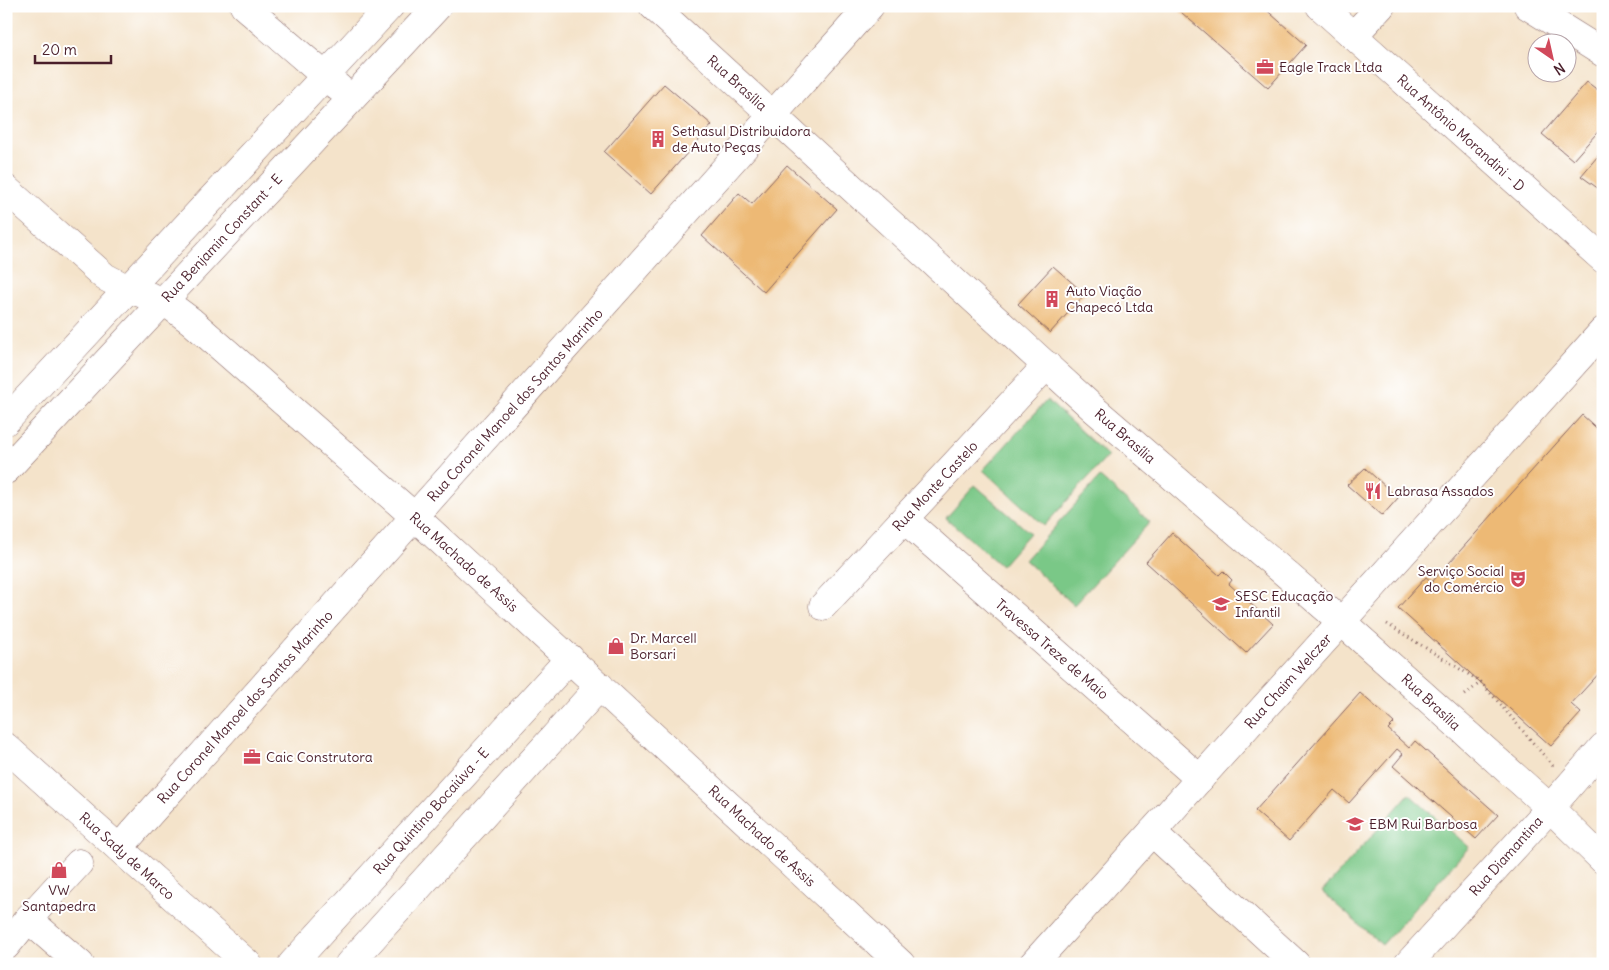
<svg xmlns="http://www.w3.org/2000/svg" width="1609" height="970" font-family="Delius,sans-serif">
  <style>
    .green { fill: #7ac887; stroke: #627459 }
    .building { fill: #edb974 }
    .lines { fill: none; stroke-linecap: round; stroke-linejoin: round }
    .minor-casing { stroke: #866463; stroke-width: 29 }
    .path { stroke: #866463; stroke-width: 3; stroke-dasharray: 1 4; stroke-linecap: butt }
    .minor { stroke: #fff; stroke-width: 28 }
    .labels { text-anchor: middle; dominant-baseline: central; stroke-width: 4; stroke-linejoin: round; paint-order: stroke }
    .poi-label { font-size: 14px; fill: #4a1f2b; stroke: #fff; text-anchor: start }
    .street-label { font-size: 14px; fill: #4a1f2b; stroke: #fff }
  </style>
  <rect width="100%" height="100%" fill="#fff"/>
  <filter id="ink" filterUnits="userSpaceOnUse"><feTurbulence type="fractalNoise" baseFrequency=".02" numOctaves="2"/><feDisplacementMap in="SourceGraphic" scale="10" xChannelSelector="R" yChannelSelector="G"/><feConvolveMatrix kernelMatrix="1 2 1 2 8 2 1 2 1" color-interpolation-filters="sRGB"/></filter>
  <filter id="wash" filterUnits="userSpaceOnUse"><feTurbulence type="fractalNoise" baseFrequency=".0096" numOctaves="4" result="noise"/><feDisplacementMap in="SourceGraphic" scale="20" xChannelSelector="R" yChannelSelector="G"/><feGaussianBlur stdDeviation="1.12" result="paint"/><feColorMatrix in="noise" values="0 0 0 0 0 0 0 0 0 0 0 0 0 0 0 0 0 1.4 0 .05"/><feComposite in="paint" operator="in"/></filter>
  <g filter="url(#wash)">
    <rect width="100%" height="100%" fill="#f4e3ca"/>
    <!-- green -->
    <g class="green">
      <path d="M1047 400 1108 456 1044 526 983 470Z"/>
      <path d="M1100 477 1150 522 1074 605 1025 560Z"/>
      <path d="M975 485 1030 533 1001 566 946 518Z"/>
      <path d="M1409 794 1469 847 1382 945 1322 892Z"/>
    </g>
    <g id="blocks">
      <!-- building -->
      <g class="building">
        <path d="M1174 6H1262L1306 45 1268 88Z"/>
        <path d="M1587 82 1603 94V126L1573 160 1542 134Z"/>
        <path d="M664 84 712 125 651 194 604 152Z"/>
        <path d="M1603 150V192L1581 176Z"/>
        <path d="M787 165 837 209 764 292 702 236 739 193 752 204Z"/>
        <path d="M1053 266 1085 294 1050 333 1018 304Z"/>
        <path d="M1582 415 1603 434V669L1571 704 1581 713 1551 746 1398 608 1426 577 1432 582Z"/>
        <path d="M1365 468 1398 498 1382 516 1347 485Z"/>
        <path d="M1172 533 1219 575 1223 571 1232 580 1229 584 1273 624 1246 653 1146 562Z"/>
        <path d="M1360 693 1394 723 1388 729 1409 748 1415 741 1498 815 1476 839 1393 766 1403 754 1397 749 1349 803 1334 790 1289 841 1255 811Z"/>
      </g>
    </g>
  </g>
  <g filter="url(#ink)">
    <use href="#blocks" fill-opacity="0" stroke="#866463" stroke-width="1"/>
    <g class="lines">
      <!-- minor casing -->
      <g class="minor-casing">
        <g id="minor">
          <path d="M244 6 339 88"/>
          <path d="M653 6 1095 410 1342 622 1550 808 1603 860"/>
          <path d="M1320 6 1603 259"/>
          <path d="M1528 6 1603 53"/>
          <path d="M1353 36 1381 6"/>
          <path d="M6 189 105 277 128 289 164 301 191 321 415 517 901 964"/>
          <path d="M6 421 390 6"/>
          <path d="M6 470 438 6"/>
          <path d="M904 519 1200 779"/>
          <path d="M823 606 1047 365"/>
          <path d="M6 747 248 964"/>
          <path d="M1152 832 1296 964"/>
          <path d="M119 848 870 6"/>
          <path d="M79 863 28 919 80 964"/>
          <path d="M6 946 28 919"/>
          <path d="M292 964 570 658"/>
          <path d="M349 964 600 686"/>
          <path d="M1033 964 1603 331"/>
          <path d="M1408 964 1550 808 1603 747"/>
        </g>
      </g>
      <!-- path -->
      <g class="path">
        <path d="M1387 624 1481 682 1553 766"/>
        <path d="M1465 695 1481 682"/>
      </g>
      <!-- minor -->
      <use href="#minor" class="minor"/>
    </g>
  </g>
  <!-- icons -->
  <defs>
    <g id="office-bare" transform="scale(1.35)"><path d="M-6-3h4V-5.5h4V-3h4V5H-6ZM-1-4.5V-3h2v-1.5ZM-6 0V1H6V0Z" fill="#d1495b" stroke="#fff" stroke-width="2.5" paint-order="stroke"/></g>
    <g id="building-bare" transform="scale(1.35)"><path d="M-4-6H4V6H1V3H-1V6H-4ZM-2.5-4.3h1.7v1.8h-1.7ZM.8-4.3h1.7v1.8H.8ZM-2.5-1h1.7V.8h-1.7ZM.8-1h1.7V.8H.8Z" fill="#d1495b" stroke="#fff" stroke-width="2.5" paint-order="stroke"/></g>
    <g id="restaurant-bare" transform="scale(1.35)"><path d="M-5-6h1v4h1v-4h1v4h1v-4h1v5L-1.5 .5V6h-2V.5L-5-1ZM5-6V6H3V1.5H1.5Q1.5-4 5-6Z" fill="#d1495b" stroke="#fff" stroke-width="2.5" paint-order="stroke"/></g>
    <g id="theatre-bare" transform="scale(1.35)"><path d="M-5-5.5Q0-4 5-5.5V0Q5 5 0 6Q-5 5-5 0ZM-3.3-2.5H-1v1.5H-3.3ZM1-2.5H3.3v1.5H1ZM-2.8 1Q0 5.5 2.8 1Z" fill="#d1495b" stroke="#fff" stroke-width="2.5" paint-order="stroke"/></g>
    <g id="school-bare" transform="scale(1.35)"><path d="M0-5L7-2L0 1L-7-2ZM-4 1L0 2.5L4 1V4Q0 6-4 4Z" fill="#d1495b" stroke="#fff" stroke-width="2.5" paint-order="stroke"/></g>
    <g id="shop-bare" transform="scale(1.35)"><path d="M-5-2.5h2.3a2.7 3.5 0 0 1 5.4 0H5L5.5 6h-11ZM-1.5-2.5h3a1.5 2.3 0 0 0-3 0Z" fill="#d1495b" stroke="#fff" stroke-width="2.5" paint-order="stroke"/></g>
  </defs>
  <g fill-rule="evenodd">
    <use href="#office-bare" x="1265" y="67"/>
    <use href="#building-bare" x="658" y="139"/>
    <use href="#building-bare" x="1052" y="299"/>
    <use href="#restaurant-bare" x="1373" y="491"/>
    <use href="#theatre-bare" x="1518" y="579"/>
    <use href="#school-bare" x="1221" y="604"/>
    <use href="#shop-bare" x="616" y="646"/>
    <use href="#office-bare" x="252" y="757"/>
    <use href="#school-bare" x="1355" y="824"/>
    <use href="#shop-bare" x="59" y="870"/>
  </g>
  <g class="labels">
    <!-- poi labels -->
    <g class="poi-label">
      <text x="1279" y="67">Eagle Track Ltda</text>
      <text x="672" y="131">Sethasul Distribuidora<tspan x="672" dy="16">de Auto Peças</tspan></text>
      <text x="1066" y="291">Auto Viação<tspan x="1066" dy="16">Chapecó Ltda</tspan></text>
      <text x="1387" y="491">Labrasa Assados</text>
      <text x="1504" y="571" text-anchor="end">Serviço Social<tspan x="1504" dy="16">do Comércio</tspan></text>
      <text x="1235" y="596">SESC Educação<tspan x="1235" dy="16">Infantil</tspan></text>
      <text x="630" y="638">Dr. Marcell<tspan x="630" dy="16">Borsari</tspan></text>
      <text x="266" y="757">Caic Construtora</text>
      <text x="1369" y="824">EBM Rui Barbosa</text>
      <text x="59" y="890" text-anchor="middle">VW<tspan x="59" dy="16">Santapedra</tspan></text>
    </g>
    <!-- street labels -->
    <g class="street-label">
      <text transform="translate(737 83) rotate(42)">Rua Brasília</text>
      <text transform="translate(1461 133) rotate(42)">Rua Antônio Morandini - D</text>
      <text transform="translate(222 238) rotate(-47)">Rua Benjamin Constant - E</text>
      <text transform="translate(515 405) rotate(-48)">Rua Coronel Manoel dos Santos Marinho</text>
      <text transform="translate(1125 436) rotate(41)">Rua Brasília</text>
      <text transform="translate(935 486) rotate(-47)">Rua Monte Castelo</text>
      <text transform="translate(464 562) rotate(42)">Rua Machado de Assis</text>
      <text transform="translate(1052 649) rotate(41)">Travessa Treze de Maio</text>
      <text transform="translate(1288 681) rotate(-48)">Rua Chaim Welczer</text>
      <text transform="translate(1431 702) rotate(43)">Rua Brasília</text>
      <text transform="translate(245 707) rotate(-48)">Rua Coronel Manoel dos Santos Marinho</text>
      <text transform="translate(431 811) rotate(-48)">Rua Quintino Bocaiúva - E</text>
      <text transform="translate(762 836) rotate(43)">Rua Machado de Assis</text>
      <text transform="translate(127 856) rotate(42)">Rua Sady de Marco</text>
      <text transform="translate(1506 856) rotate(-48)">Rua Diamantina</text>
    </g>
  </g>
  <!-- margin -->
  <rect width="1609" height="970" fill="none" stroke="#fff" stroke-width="25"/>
  <!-- north arrow -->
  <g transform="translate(1552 58) rotate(146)"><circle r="24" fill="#ffffff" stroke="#b7a5aa"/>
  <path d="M0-4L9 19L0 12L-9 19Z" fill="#d1495b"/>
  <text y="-8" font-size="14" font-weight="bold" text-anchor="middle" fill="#4a1f2b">N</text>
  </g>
  <!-- scale -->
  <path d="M35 55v8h76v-8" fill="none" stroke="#4a1f2b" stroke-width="2.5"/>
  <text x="42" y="55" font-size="15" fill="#4a1f2b" stroke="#ffffff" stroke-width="4" paint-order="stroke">20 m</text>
</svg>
